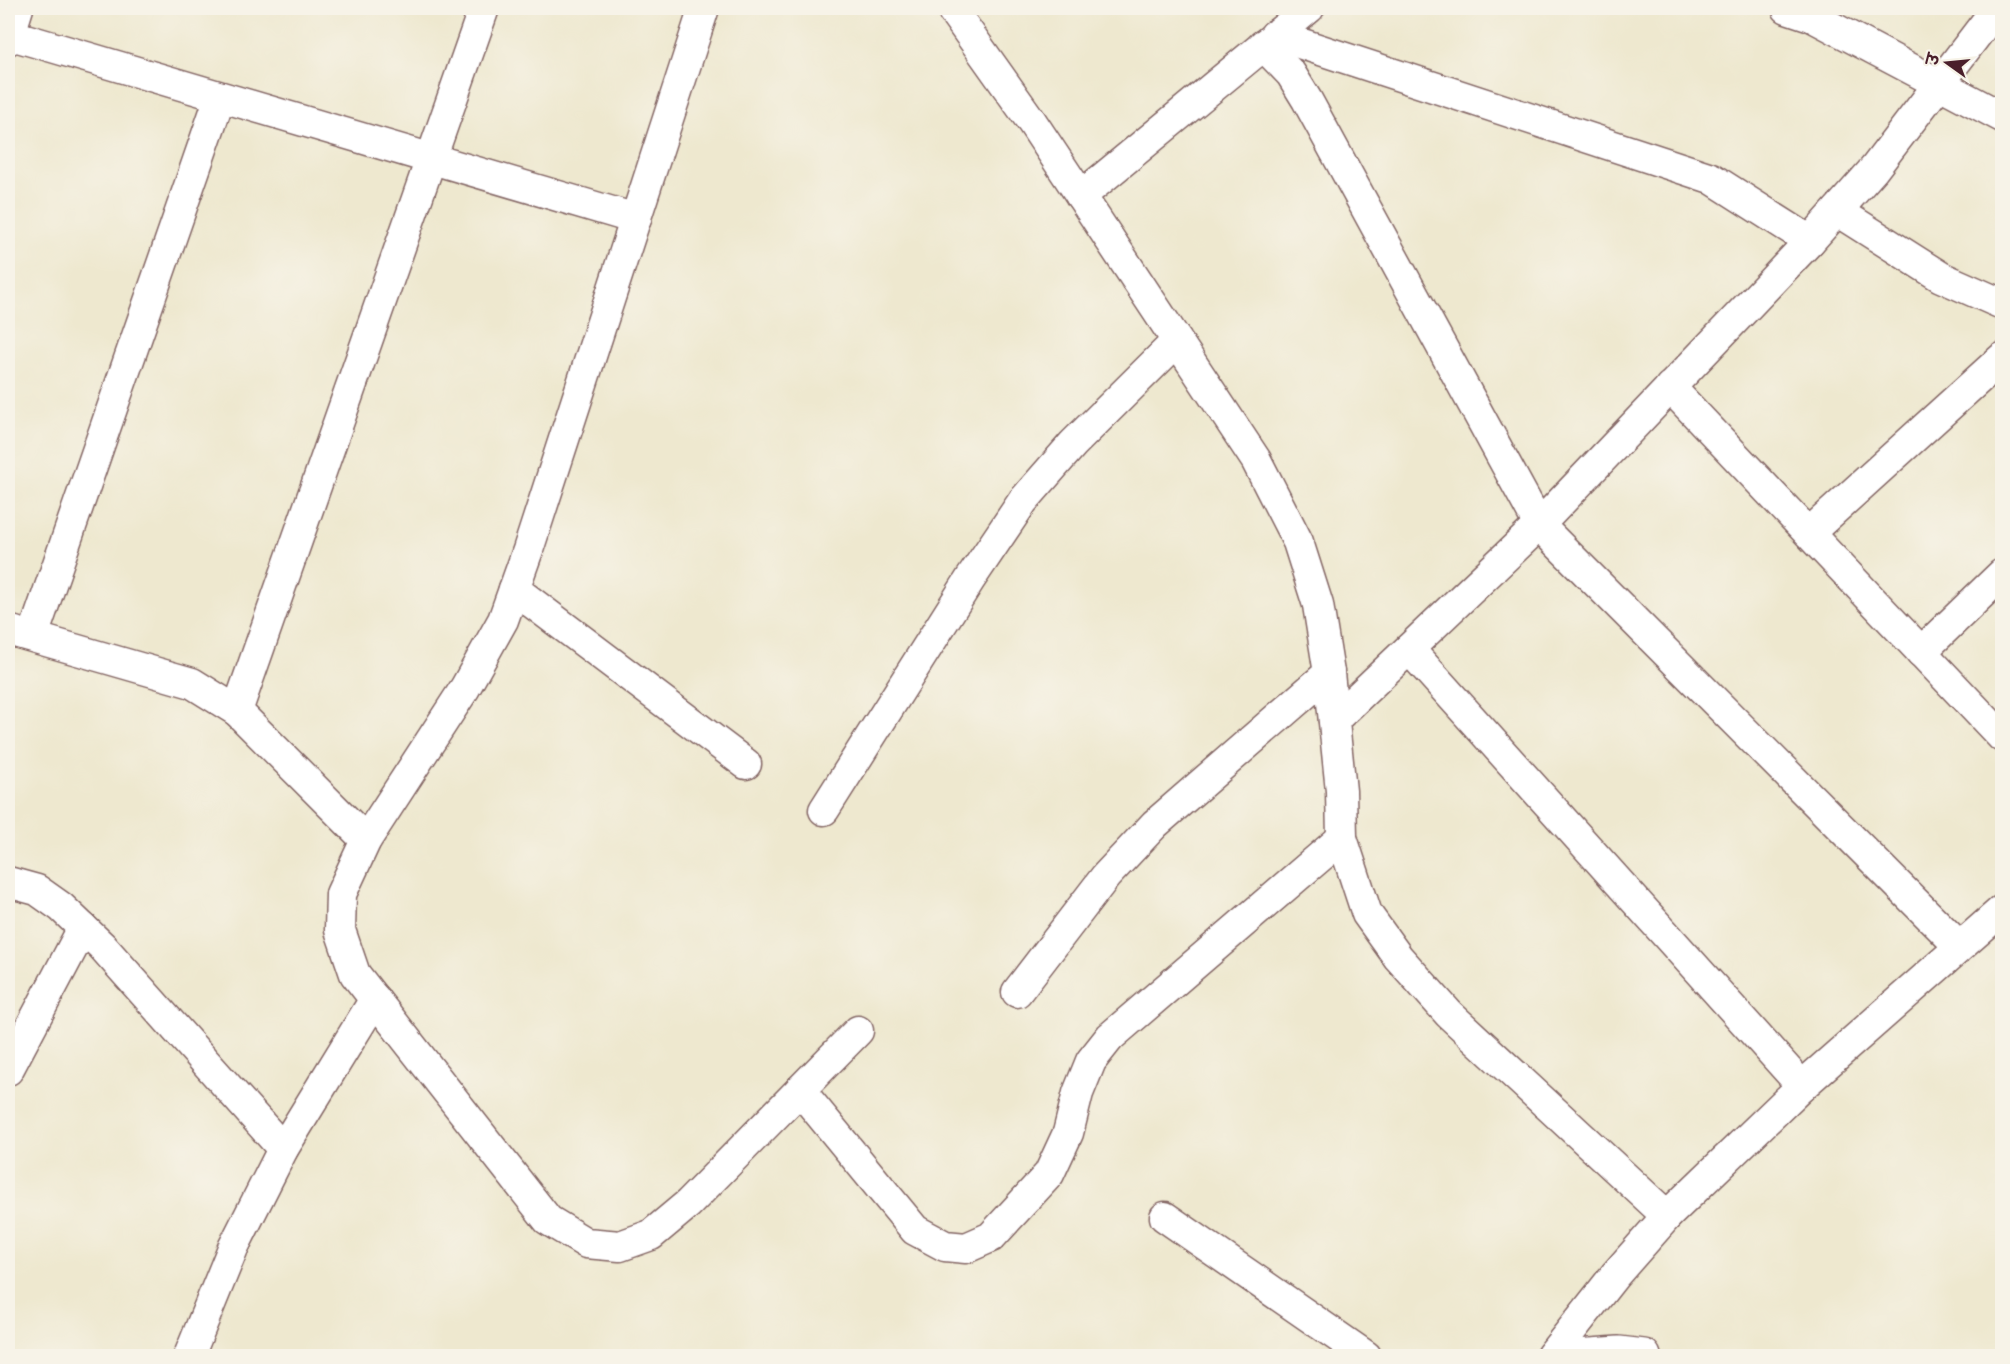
<svg xmlns="http://www.w3.org/2000/svg" width="2010" height="1364" font-family="'Shantell Sans','Playpen Sans Deva',sans-serif">
  <style>
    .lines { fill: none; stroke-linecap: round; stroke-linejoin: round }
    .minor-casing { stroke: #836564; stroke-width: 33 }
    .tertiary-casing { stroke: #836564; stroke-width: 36 }
    .minor { stroke: #fff; stroke-width: 30 }
    .tertiary { stroke: #fff; stroke-width: 33 }
  </style>
  <rect width="100%" height="100%" fill="#f7f3e8"/>
  <filter id="ink" filterUnits="userSpaceOnUse"><feTurbulence type="fractalNoise" baseFrequency=".0167" numOctaves="2"/><feDisplacementMap in="SourceGraphic" scale="12" xChannelSelector="R" yChannelSelector="G"/><feConvolveMatrix kernelMatrix="1 2 1 2 8 2 1 2 1" color-interpolation-filters="sRGB"/></filter>
  <filter id="wash" filterUnits="userSpaceOnUse"><feTurbulence type="fractalNoise" baseFrequency=".008" numOctaves="4" result="noise"/><feDisplacementMap in="SourceGraphic" scale="24" xChannelSelector="R" yChannelSelector="G"/><feGaussianBlur stdDeviation="1.35" result="paint"/><feColorMatrix in="noise" values="0 0 0 0 0 0 0 0 0 0 0 0 0 0 0 0 0 1.4 0 .05"/><feComposite in="paint" operator="in"/></filter>
  <g filter="url(#wash)">
    <rect width="100%" height="100%" fill="#eee8cf"/>
  </g>
  <g filter="url(#ink)">
    <g class="lines">
      <!-- minor casing -->
      <g class="minor-casing">
        <g id="minor">
          <path d="M704 8 528 550 503 620 465 688 366 840 341 894 340 930 355 974 548 1220 586 1243 620 1246 651 1235 688 1204 858 1031"/>
          <path d="M951 8 1032 122 1256 460 1298 542 1318 605 1329 673 1341 791 1342 838 1367 914 1398 957 1449 1014 1667 1216"/>
          <path d="M1787 8 1811 16 2002 117"/>
          <path d="M8 34 636 219"/>
          <path d="M1275 35 1711 178 1810 241"/>
          <path d="M8 40 18 8"/>
          <path d="M1263 45 1291 74 1307 100 1539 525 1959 946"/>
          <path d="M1081 196 1309 8"/>
          <path d="M1837 211 1941 277 2002 304"/>
          <path d="M1670 387 2002 737"/>
          <path d="M1809 533 2002 358"/>
          <path d="M514 589 746 764"/>
          <path d="M8 630 192 683 237 711 366 840"/>
          <path d="M33 636 220 97"/>
          <path d="M1409 649 1802 1086"/>
          <path d="M1921 652 2002 574"/>
          <path d="M237 711 484 8"/>
          <path d="M1334 720 1539 525 1810 241 1874 169 1997 8"/>
          <path d="M824 810 971 578 1023 501 1073 444 1177 341"/>
          <path d="M8 882 37 890 61 907 102 946 283 1149"/>
          <path d="M1017 992 1106 876 1155 824 1329 673"/>
          <path d="M8 1070 83 928"/>
          <path d="M800 1090 915 1230 945 1246 966 1248 991 1237 1049 1174 1068 1133 1078 1093 1091 1061 1110 1037 1342 838"/>
          <path d="M1165 1217 1366 1356"/>
          <path d="M189 1356 233 1248 283 1149 375 999"/>
          <path d="M1551 1356 1615 1275 1667 1216 1802 1086 2002 910"/>
        </g>
      </g>
      <!-- tertiary casing -->
      <g class="tertiary-casing">
        <path id="tertiary" d="M1577 1356 1619 1353 1644 1356"/>
      </g>
      <!-- minor -->
      <use href="#minor" class="minor"/>
      <!-- tertiary -->
      <use href="#tertiary" class="tertiary"/>
    </g>
  </g>
  <!-- margin -->
  <rect width="2010" height="1364" fill="none" stroke="#f7f3e8" stroke-width="30"/>
  <!-- north arrow -->
  <g transform="translate(1947 63) rotate(285)" stroke="#f7f3e8" stroke-width="4.5" paint-order="stroke">
  <path d="M0-4.5L10 22L0 15L-10 22Z" fill="#4a1f2b"/>
  <text y="-9" font-size="16" font-weight="bold" text-anchor="middle" fill="#4a1f2b">उ</text>
  </g>
</svg>
